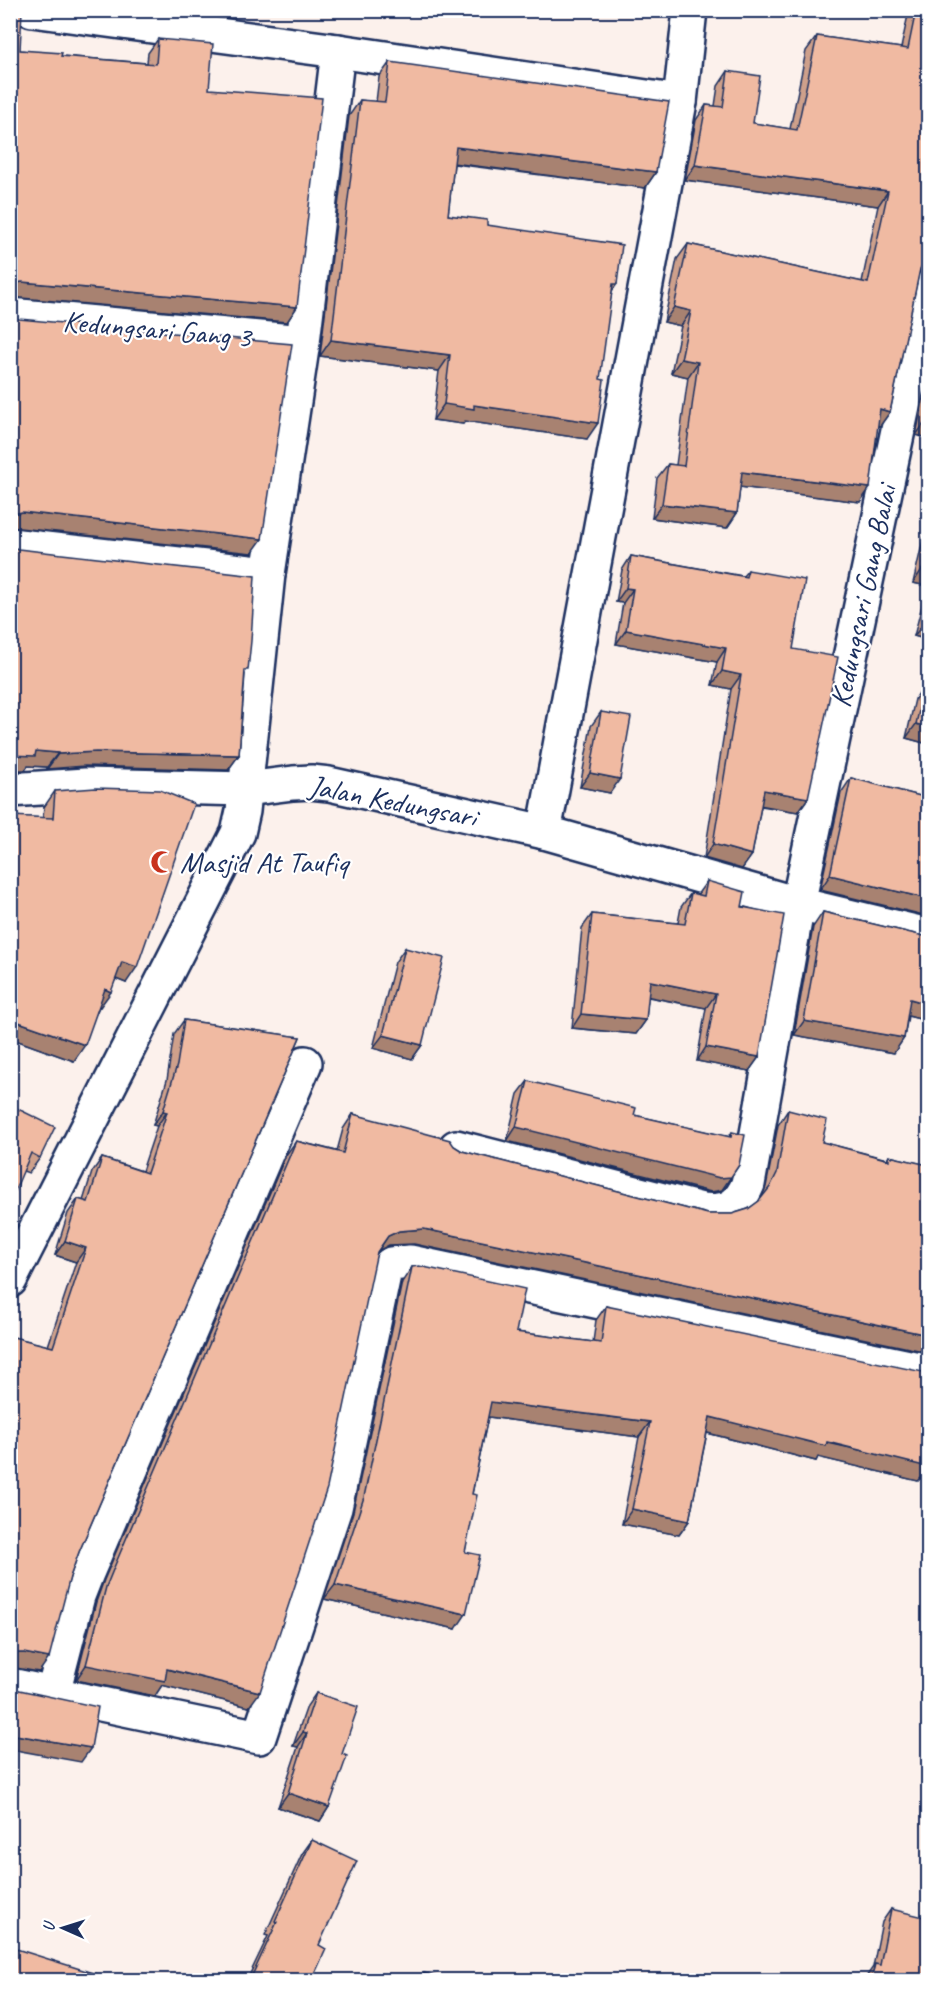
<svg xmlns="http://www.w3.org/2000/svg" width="939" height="1991" font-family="Caveat,sans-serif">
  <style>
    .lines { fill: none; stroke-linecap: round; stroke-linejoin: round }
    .minor-casing { stroke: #1b2f5e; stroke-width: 38 }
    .minor { stroke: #fff; stroke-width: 33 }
    .wall { fill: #cea08b; stroke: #1b2f5e; stroke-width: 1.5 }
    .shaded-wall { fill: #a88271; stroke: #1b2f5e; stroke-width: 1.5 }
    .building { fill: #f0baa2; stroke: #1b2f5e; stroke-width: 1.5 }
    .labels { text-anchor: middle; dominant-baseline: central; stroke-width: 4.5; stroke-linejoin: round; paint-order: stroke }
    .street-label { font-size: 30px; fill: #1b2f5e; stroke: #fff }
    .poi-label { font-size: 30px; fill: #1b2f5e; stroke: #fff; text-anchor: start }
  </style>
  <rect width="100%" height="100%" fill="#fcf1ec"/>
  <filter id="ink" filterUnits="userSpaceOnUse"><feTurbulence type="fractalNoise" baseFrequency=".0167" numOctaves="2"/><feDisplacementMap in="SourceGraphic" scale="12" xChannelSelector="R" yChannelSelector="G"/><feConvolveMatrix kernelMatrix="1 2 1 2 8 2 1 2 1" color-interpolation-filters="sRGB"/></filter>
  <g filter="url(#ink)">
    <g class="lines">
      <!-- minor casing -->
      <g class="minor-casing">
        <g id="minor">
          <path d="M32 10 338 51 303 342 268 574"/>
          <path d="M338 51 680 102"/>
          <path d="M10 315 303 342"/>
          <path d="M10 545 268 574 243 811 238 833 10 1280"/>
          <path d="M10 790 85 785 246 789 293 783 311 782 329 784 544 832 798 904 928 935"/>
          <path d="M544 832 680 102 690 10"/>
          <path d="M456 1147 702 1210C727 1212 738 1207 748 1184L798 904 928 288"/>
          <path d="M10 1685 259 1737 335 1508 385 1270 391 1264 410 1262 928 1371"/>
          <path d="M53 1693 78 1596 87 1573 305 1063"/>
        </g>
      </g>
      <!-- minor -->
      <use href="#minor" class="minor"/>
    </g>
    <!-- wall -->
    <g class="wall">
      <path d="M10 10 20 50 61 56 147 63 148 53 158 39 209 89 297 307 287 322 10 297Z"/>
      <path d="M909 10H928V268L927 270H922L919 272 890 412 880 426H878L860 502 740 487 737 513 727 528 652 518 657 478 668 464 676 465 688 377 671 373 681 326 664 322 677 259 688 244 862 282 878 206 685 180 696 120 706 105 715 106 718 86 728 71 753 123 790 129 806 51 817 36 901 48Z"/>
      <path d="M390 62 656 172 645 188 454 164 448 215 487 225 617 284 612 291 587 439 465 421 463 424 433 420 439 371 320 356 349 116 360 100 376 102 379 77Z"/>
      <path d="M928 376V438L916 435Z"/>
      <path d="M928 529V640L914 636 927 586 913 583 924 536Z"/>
      <path d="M10 546 245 674 239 755 228 770 85 766 47 769V767L28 766 25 770H10Z"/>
      <path d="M631 556 743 576 748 570 793 649 808 798 798 812 761 806 752 855 742 869 704 858 731 689 712 685 717 662 616 644 623 603 616 602 622 570Z"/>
      <path d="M925 684 928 685V744L906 738 915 699Z"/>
      <path d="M601 712 610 793 580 787 591 726Z"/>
      <path d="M851 778 928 798V916L820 890 841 793Z"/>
      <path d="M55 791 126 983 116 979 100 1007H99L74 1061 10 1038V816L43 818 44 807Z"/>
      <path d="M707 881 742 907 759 1057 749 1071 697 1061 706 1008 648 997 646 1020 636 1034 572 1028 582 928 592 914 678 923 681 907 691 893 697 895Z"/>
      <path d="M823 912 928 937V1021L908 1016 904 1038 894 1053 794 1035 813 927Z"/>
      <path d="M405 948 422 1045 412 1059 373 1048 395 962Z"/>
      <path d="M184 1020 300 1037 79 1552 70 1577 39 1672 10 1667V1340L13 1337 48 1346 76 1262 55 1255 68 1213 78 1199 83 1201 92 1172 102 1158 142 1171 157 1126 153 1125 167 1080 174 1034Z"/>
      <path d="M528 1081 634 1115 729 1137 732 1132 722 1190 711 1192 507 1141 518 1094Z"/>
      <path d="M10 1105 40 1158 29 1173 23 1171Z"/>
      <path d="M788 1110 822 1142 887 1159 889 1156 928 1165V1352L414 1244 389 1245 377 1252 249 1707 162 1685 155 1696 76 1680 96 1602 104 1580 286 1155 296 1141 337 1151 343 1129 353 1114 454 1146 462 1151 708 1214H732L748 1209 759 1201 761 1199 766 1187 778 1125Z"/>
      <path d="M412 1267 516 1332 593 1342 596 1320 606 1306 921 1478 918 1481 818 1457 816 1461 707 1433 689 1521 679 1535 622 1524 639 1437 488 1417 472 1494 456 1629 324 1599 353 1512 402 1282Z"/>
      <path d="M316 1693 342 1754 329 1807 320 1821 278 1807 298 1747 293 1746 307 1706Z"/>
      <path d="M312 1840 319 1945 312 1980H247L268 1936 265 1935 302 1854Z"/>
      <path d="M891 1909 928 1980H865L866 1977 873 1967 882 1922Z"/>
    </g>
    <!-- shaded-wall -->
    <g class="shaded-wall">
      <path d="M456 147 656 172 645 188 445 162Z"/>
      <path d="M695 165 888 191 878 206 685 180Z"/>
      <path d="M928 258V268L927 270H922L914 275 925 260Z"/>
      <path d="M22 282 297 307 287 322 10 297V285L12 284Z"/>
      <path d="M674 307 691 311 681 326 664 322Z"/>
      <path d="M331 340 450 355 439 371 320 356Z"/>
      <path d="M681 359 698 362 688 377 671 373Z"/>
      <path d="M444 404 474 405 598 423 587 439 465 421 463 424 433 420Z"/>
      <path d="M880 409 890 412 880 426 870 424Z"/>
      <path d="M926 421H928V438L916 435Z"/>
      <path d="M742 472 870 488 860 502 731 486Z"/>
      <path d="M662 504 737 513 727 528 652 518Z"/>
      <path d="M22 512 262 539 252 553 10 527V515L12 514Z"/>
      <path d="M923 568 928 570V584L927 586 913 583Z"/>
      <path d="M626 588 633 589 623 603 616 602Z"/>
      <path d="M925 622 928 623V640L914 636Z"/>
      <path d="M626 630 726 648 717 662 616 644Z"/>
      <path d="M722 671 741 675 731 689 712 685Z"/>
      <path d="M916 724 928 727V744L906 738Z"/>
      <path d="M36 751 58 753 47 767 28 766 25 770H10V755Z"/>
      <path d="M96 752 239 755 228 770 85 766 47 769 58 754Z"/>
      <path d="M590 773 620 779 610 793 580 787Z"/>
      <path d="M764 790 808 798 798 812 754 804Z"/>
      <path d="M713 844 752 855 742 869 704 858Z"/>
      <path d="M830 875 928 899V916L820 890Z"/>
      <path d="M122 962 137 967 126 983 111 977Z"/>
      <path d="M10 964 16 965 10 972Z"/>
      <path d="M650 981 716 994 706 1008 640 995Z"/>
      <path d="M105 989 111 992 100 1007 94 1005Z"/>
      <path d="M910 999 928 1004V1021L900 1014Z"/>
      <path d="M581 1014 646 1020 636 1034 572 1028Z"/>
      <path d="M10 1019 85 1045 74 1061 10 1038Z"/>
      <path d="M804 1021 904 1038 894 1053 794 1035Z"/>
      <path d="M383 1035 422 1045 412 1059 373 1048Z"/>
      <path d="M706 1047 759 1057 749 1071 697 1061Z"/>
      <path d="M163 1111 167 1112 157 1126 153 1125Z"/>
      <path d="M516 1127 739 1165 722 1190 711 1192 507 1141Z"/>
      <path d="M424 1229 928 1335V1352L414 1244 389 1245 378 1251 388 1236 399 1231Z"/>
      <path d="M65 1241 86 1248 76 1262 55 1255Z"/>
      <path d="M491 1402 650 1422 639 1437 481 1416Z"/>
      <path d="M710 1417 928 1465V1480L921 1478 918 1481 818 1457 816 1461 700 1431Z"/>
      <path d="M632 1509 689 1521 679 1535 622 1524Z"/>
      <path d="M335 1585 466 1614 456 1629 324 1599Z"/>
      <path d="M15 1653H24L49 1658 39 1672 10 1667V1656Z"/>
      <path d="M86 1665 167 1669 260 1692 249 1707 162 1685 155 1696 76 1680Z"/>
      <path d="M303 1732 307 1733 298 1747 293 1746Z"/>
      <path d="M10 1734 91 1748 81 1762 10 1749Z"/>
      <path d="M288 1793 329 1807 320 1821 278 1807Z"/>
    </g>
    <!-- building -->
    <g class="building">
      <path d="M10 10H22L20 50 62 53 61 56 156 64 158 39 213 44 209 89 322 98 297 307 22 282 12 284 10 285Z"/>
      <path d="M916 10H928V258L925 260 920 269 890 412 880 409 870 488 742 472 737 513 662 504 668 464 684 466 698 362 681 359 691 311 674 307 688 244 868 283 888 191 695 165 706 105 723 107 728 71 760 76 753 123 797 130 817 36 908 49Z"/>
      <path d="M390 62 669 102 656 172 456 147 448 215 487 220V225L622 245 617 284H613L600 379 604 380 598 423 474 405V409L444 404 450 355 331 340 360 100 385 102Z"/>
      <path d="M10 316 19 319 292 344 262 539 22 512 12 514 10 515Z"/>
      <path d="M928 410V421H926Z"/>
      <path d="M928 544V570L923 568Z"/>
      <path d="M10 546 18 549 255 576 251 641 248 670H245L239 755 96 752 58 754V753L36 751 35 756 10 755Z"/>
      <path d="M631 556 746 577 748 570 805 580 793 649 838 657 808 798 764 790 752 855 713 844 741 675 722 671 726 648 626 630 633 589 626 588Z"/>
      <path d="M928 606V623L925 622Z"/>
      <path d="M925 684 928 685V727L916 724Z"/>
      <path d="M601 712 631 717 620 779 590 773Z"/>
      <path d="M851 778 928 798V899L830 875Z"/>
      <path d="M96 788 160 790 194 804 137 967 122 962 111 992 105 989 85 1045 10 1019V980L16 965 10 964V816L53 818 55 791Z"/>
      <path d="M707 881 745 892 742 907 784 915 759 1057 706 1047 716 994 650 981 646 1020 581 1014 592 914 685 924 691 893 704 896Z"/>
      <path d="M823 912 928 937V1004L910 999 904 1038 804 1021Z"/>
      <path d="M405 948 444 958 422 1045 383 1035Z"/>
      <path d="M184 1020 300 1037 79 1552 70 1577 49 1658 24 1653H15L10 1656V1346L13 1337 53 1347 86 1248 65 1241 78 1199 88 1202 102 1158 147 1173 167 1112 163 1111 177 1065Z"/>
      <path d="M528 1081 636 1108 634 1115 731 1137 732 1132 745 1135 739 1165 731 1177 720 1178 516 1127Z"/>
      <path d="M10 1105 55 1127 40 1158 31 1153 10 1202Z"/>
      <path d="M788 1110 827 1120 822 1142 889 1160V1156L928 1165V1335L424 1229 399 1231 388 1236 377 1252 327 1488 260 1692 167 1669 165 1681 86 1665 106 1587 115 1565 296 1141 343 1153 353 1114 450 1140 454 1146 462 1151 708 1214H732L748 1209 759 1201 770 1187 777 1173Z"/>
      <path d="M419 1266 525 1289 516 1332 601 1343 606 1306 928 1373V1467L827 1442 826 1446 710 1417 689 1521 632 1509 650 1422 491 1402 472 1494 477 1495 465 1552 480 1555 466 1614 335 1585 364 1497 412 1267Z"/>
      <path d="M10 1686 15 1689 98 1707 91 1748 10 1734Z"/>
      <path d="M316 1693 358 1707 342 1754 347 1756 329 1807 288 1793 307 1733 303 1732Z"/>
      <path d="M312 1840 357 1861 319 1945 326 1949 312 1980H250L277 1922 275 1921Z"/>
      <path d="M891 1909 928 1918V1980H871L875 1964 880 1965Z"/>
      <path d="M10 1947 115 1980H10Z"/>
      <path d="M424 1973 448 1980H421Z"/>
    </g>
  </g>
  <!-- icons -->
  <defs>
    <g id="mosque-bare" transform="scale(1.8)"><path d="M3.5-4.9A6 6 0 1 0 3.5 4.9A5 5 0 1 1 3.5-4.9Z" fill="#c8321e" stroke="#fff" stroke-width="2.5" paint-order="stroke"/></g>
  </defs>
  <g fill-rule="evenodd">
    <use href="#mosque-bare" x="162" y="862"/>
  </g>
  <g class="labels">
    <!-- street labels -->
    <g class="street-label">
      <text transform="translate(157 329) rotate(5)">Kedungsari Gang 3</text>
      <text transform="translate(863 596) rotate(-78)">Kedungsari Gang Balai</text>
      <text transform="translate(393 801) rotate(11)">Jalan Kedungsari</text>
    </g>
    <!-- poi labels -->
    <g class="poi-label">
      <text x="180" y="862">Masjid At Taufiq</text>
    </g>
  </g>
  <!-- margin -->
  <rect width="939" height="1991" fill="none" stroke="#fff" stroke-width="36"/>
  <rect x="18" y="18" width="903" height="1955" fill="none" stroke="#1b2f5e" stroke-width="2" filter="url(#ink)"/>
  <!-- north arrow -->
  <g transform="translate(63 1928) rotate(273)" stroke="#ffffff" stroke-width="4.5" paint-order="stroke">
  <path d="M0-4.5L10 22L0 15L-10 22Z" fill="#1b2f5e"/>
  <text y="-9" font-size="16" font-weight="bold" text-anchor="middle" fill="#1b2f5e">U</text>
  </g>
</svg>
